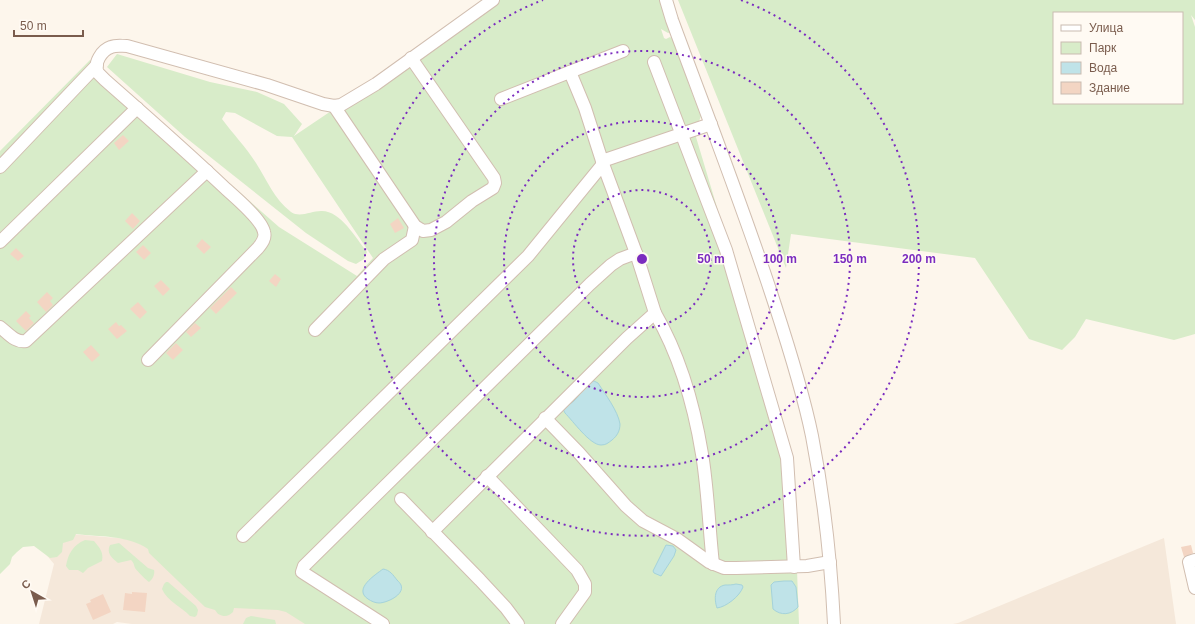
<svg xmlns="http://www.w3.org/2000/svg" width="1195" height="624" font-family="Arial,sans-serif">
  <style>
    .residential { fill: #f5e8da }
    .green { fill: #d8ecc9; fill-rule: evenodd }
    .water { fill: #bfe3e8; stroke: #a5d3da }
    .building { fill: #f3d5c3 }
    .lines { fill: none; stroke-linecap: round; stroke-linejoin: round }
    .minor-casing { stroke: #d1beb0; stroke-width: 14 }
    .minor { stroke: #fff; stroke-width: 12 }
    .ring { fill: none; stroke: #7b2cbf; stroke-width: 2; stroke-dasharray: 2 4 }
    .centre { fill: #7b2cbf; stroke: #fffaf3; stroke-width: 2 }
    .ring-label { font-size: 12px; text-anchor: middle; font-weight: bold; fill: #7b2cbf; stroke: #fffaf3; stroke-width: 3; stroke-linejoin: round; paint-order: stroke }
  </style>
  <rect width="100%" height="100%" fill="#fdf6ec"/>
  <!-- residential -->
  <g class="residential">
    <path d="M47 532 129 539 285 610 309 624H132L117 622 113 624H39L54 564 35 541Z"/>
    <path d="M1164 538 1176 624H953L958 623Z"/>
  </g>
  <!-- green -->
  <g class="green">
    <path d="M496 0H664L671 32 668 33 661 29 664 38 666 39 670 37 675 41 689 85 701 116 698 124 693 127 793 462 799 624H305L286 612 278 610 234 608 233 612C228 617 224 617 218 614L215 610 205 607 149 553 148 549C128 535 100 537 76 534L73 540 63 543 62 552 57 557 50 558 34 546 23 547 17 552 12 557 10 564 0 574V151L90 60 279 227 357 276 373 258 292 137 277 136 235 113 226 112 222 119C233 134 246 147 256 163 267 180 274 199 291 212 300 218 311 211 321 211 340 210 356 238 367 252L364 259 356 264 348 261 306 233 185 137 107 67 117 54 210 82 257 92 284 104 302 124 294 136Z"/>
    <path d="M678 0H1195V20L1191 15 1195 27V334L1174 340 1086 319 1075 337 1062 350 1029 339 975 258 791 234 786 268ZM1054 13H1182V103H1054Z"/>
    <path d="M85 540 94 541C99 547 104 552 102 561L88 568 83 573 78 570H69L66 566C68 554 73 545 85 540Z"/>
    <path d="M119 543 148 568 154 570C155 574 153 579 149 582 147 581 137 571 135 568 134 565 134 563 131 560L118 563C112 558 106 553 110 545Z"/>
    <path d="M166 582H168L196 606 198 610 197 615 195 617 190 616C182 607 167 601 162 589L164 584Z"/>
    <path d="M251 616 275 620 276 624H243L246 618Z"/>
  </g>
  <!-- water -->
  <g class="water">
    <path d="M594 381 598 383C605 394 618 411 620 424 620 431 617 436 612 440 608 443 606 445 601 445 590 445 573 421 565 413L563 409 574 401 590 382Z"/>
    <path d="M666 545 673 546 676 550 674 556 661 576 654 573 653 571Z"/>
    <path d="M383 569C390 570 393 575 397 580 399 582 400 583 401 585 405 595 386 603 379 603 375 603 371 601 368 599 353 589 375 575 383 569Z"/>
    <path d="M784 581H792L796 587 798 607C791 615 781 616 773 609L771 585 774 582Z"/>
    <path d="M736 584 742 585 743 587C740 596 726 607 717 608 714 599 714 587 725 585 729 585 732 585 736 584Z"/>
  </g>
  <!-- building -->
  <g class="building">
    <path d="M123 135 129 141 119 150 114 143Z"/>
    <path d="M132 213 140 221 133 229 125 221Z"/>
    <path d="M398 218 404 228 395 233 390 224Z"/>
    <path d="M202 239 211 247 204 254 196 246Z"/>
    <path d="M143 245 151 253 144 260 136 252Z"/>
    <path d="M16 248 24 256 18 261 10 254Z"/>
    <path d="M275 274 281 279 276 287 269 281Z"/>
    <path d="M161 280 170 289 163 296 154 286Z"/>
    <path d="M231 287 237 293 216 314 210 308Z"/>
    <path d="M47 292 53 298 50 301 53 305 46 312 37 302Z"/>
    <path d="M138 302 147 312 140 319 130 309Z"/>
    <path d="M26 311 31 316 29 318 34 323 26 331 16 321Z"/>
    <path d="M116 322 119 326 121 325 127 331 117 339 108 329Z"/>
    <path d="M195 323 201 328 191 337 186 332Z"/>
    <path d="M176 343 183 350 173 360 166 353Z"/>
    <path d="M91 345 100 355 92 362 83 352Z"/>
    <path d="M1191 545 1193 553 1184 557 1181 547Z"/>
    <path d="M132 592 147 593 145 612 123 610 125 593 132 594Z"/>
    <path d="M103 594 111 612 93 620 86 604 91 602 90 600Z"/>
  </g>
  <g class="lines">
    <!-- minor casing -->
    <g class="minor-casing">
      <g id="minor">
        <path d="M666 0 672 20C707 115 744 209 775 305 789 348 803 392 812 436 824 498 831 561 834 624"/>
        <path d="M654 62 726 250 787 458 794 567"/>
        <path d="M501 99 623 51"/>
        <path d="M334 106 415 226 423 231 431 230 446 222 472 201 493 188 495 183 494 178 411 58"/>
        <path d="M602 161 711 124"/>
        <path d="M0 167 97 65"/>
        <path d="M0 242 137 108"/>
        <path d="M655 313C680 356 694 405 702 454 708 490 709 528 713 564"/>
        <path d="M0 327C8 333 15 343 26 341L207 171"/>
        <path d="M315 330 384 259 412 240 415 226"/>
        <path d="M148 360 258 248C262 243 266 238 264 232 262 220 235 197 226 189 186 151 146 116 105 80 103 78 100 75 98 73 93 63 102 50 111 47 116 45 121 46 127 46L267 85 323 104 334 106 341 105 376 84 493 0"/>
        <path d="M545 418 579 453 626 506 643 521 677 539 709 562 724 568H736L807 566 830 562"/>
        <path d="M487 476 577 570 585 584V592L562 624"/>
        <path d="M401 499 480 580 506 608 518 624"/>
        <path d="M432 532 627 338 655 313 636 253 603 164 585 108 570 72"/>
        <path d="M243 536 528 256 603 164"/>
        <path d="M1195 560 1189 562 1195 588"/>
        <path d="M383 624 302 572 304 566 590 284 611 265 620 259 636 253"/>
      </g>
    </g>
    <!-- minor -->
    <use href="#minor" class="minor"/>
  </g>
  <!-- distance rings -->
  <g class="ring">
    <circle cx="642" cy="259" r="69"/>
    <circle cx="642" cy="259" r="138"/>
    <circle cx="642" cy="259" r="208"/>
    <path d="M741 0A277 277 0 1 1 543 0"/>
  </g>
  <circle cx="642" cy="259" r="6" class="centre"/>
  <g class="ring-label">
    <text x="711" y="263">50 m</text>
    <text x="780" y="263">100 m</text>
    <text x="850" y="263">150 m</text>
    <text x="919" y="263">200 m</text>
  </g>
  <!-- legend -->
  <rect x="1053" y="12" width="130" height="92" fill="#fffaf3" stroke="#cabbb1"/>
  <rect x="1061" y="25" width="20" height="6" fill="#ffffff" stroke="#cabbb1"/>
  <text x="1089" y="32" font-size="12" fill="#7a5c4d">Улица</text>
  <rect x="1061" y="42" width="20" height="12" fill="#d8ecc9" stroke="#cabbb1"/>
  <text x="1089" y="52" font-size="12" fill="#7a5c4d">Парк</text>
  <rect x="1061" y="62" width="20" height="12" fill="#bfe3e8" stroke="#cabbb1"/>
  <text x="1089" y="72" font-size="12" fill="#7a5c4d">Вода</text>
  <rect x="1061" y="82" width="20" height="12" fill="#f3d5c3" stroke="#cabbb1"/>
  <text x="1089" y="92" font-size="12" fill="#7a5c4d">Здание</text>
  <!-- north arrow -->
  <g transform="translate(32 592) rotate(321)" stroke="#fffaf3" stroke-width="3" paint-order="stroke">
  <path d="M0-3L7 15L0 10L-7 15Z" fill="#7a5c4d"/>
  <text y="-6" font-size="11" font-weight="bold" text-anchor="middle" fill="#7a5c4d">С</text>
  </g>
  <!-- scale -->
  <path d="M14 30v6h69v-6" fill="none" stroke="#7a5c4d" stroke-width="2"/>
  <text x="20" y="30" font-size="12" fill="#7a5c4d" stroke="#fffaf3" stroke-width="3" paint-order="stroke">50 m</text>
</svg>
